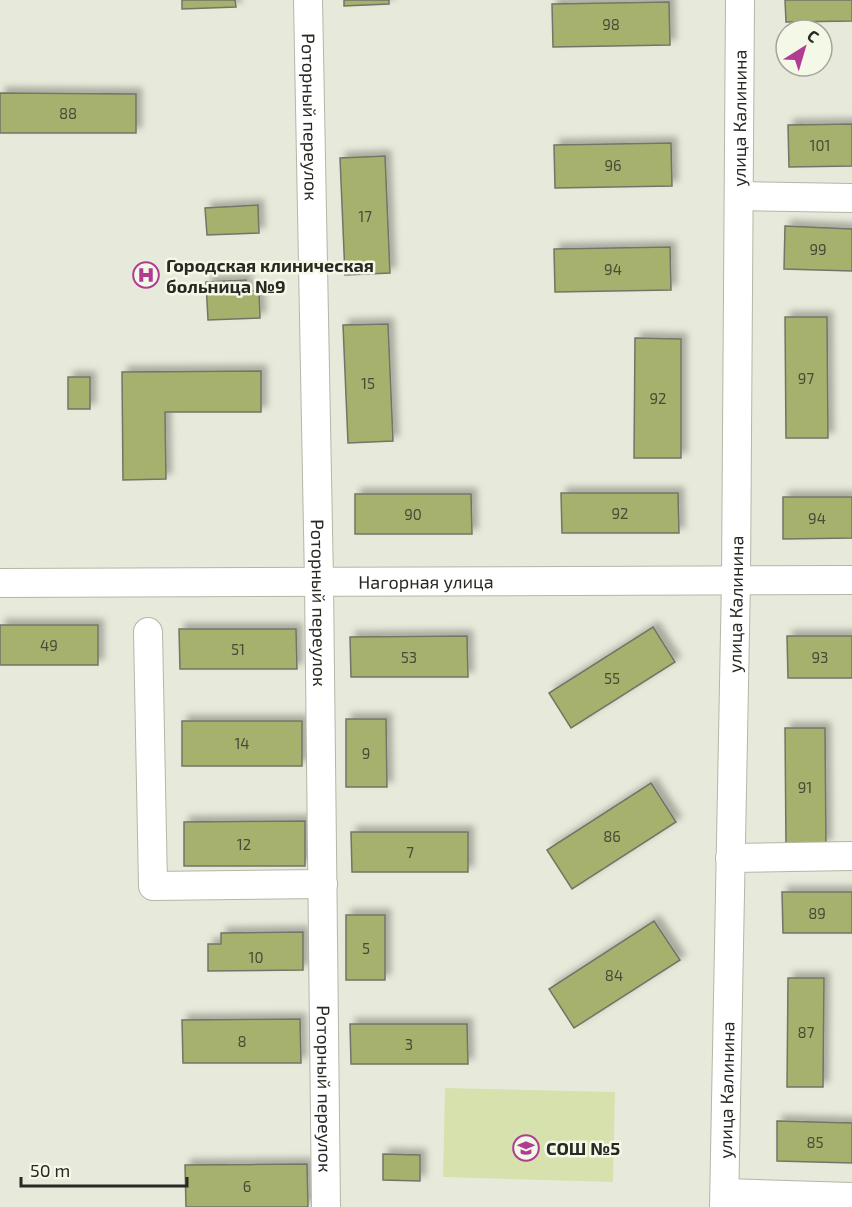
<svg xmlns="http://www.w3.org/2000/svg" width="852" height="1207" font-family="'Exo 2',sans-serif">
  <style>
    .green { fill: #d7e1ae }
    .building { fill: #a6b16d; stroke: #727567; stroke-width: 1.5; filter: url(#shadow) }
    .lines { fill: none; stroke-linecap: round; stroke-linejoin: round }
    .minor-casing { stroke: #b3b7a7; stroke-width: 30 }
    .minor { stroke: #fff; stroke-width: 28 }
    .labels { text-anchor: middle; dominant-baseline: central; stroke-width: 5; stroke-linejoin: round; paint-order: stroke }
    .number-label { font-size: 15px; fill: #484b36 }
    .street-label { font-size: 18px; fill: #282923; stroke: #f4f8e7 }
    .poi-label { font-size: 18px; font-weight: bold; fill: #282923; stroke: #f4f8e7; text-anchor: start }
  </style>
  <defs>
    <filter id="shadow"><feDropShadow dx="5.5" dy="-5.5" stdDeviation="3" flood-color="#0004"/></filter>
  </defs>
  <rect width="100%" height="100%" fill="#e7eada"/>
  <!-- green -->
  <path class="green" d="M445 1088 615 1092 613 1182 443 1177Z"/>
  <!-- building -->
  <g class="building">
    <path d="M182 0H235L236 7 182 9Z"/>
    <path d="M344 0H389V4L344 6Z"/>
    <path d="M785 0H852V21L786 22Z"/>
    <path d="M669 2 670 45 553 47 552 4Z"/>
    <path d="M0 93 136 94V133H0Z"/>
    <path d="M852 124V166L789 167 788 125Z"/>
    <path d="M671 143 672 186 555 188 554 145Z"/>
    <path d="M385 156 390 273 345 275 340 158Z"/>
    <path d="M258 205 259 233 207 235 205 208Z"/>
    <path d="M785 226 852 229V271L784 269Z"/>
    <path d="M670 247 671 290 555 292 554 249Z"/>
    <path d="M246 280 247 291H259L260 318 208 320 206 282Z"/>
    <path d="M785 317H827L828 438H786Z"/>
    <path d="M388 324 393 441 348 443 343 325Z"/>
    <path d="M635 338 681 339V458H634Z"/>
    <path d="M261 371V412H165L166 479 123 480 122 372Z"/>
    <rect x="68" y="377" width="22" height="32"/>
    <path d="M561 493H678L679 533H562Z"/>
    <path d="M355 494H471L472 534H355Z"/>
    <path d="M783 497H852V538L783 539Z"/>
    <rect x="0" y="625" width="98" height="40"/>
    <path d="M653 627 675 662 571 728 549 693Z"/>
    <path d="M179 629H296L297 669H180Z"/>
    <path d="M467 636 468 677H351L350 637Z"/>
    <path d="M787 636H852V678H788Z"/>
    <path d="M346 719H386L387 787H346Z"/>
    <rect x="182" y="721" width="120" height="45"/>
    <path d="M785 728H825L826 845 786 846Z"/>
    <path d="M651 783 676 822 572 889 547 850Z"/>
    <path d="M305 821V866H184V822Z"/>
    <path d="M351 832H468V872H352Z"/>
    <path d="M782 892H852V933H783Z"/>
    <rect x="346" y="915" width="39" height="65"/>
    <path d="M654 921 680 960 574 1028 549 989Z"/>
    <path d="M303 932V970L208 971V944H221V933Z"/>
    <path d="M788 978H824L823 1087H787Z"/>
    <path d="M300 1019 301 1063H183L182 1020Z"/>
    <path d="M350 1024H467L468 1064H351Z"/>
    <path d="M777 1121 852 1123V1163L777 1161Z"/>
    <path d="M383 1154 420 1155V1181L383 1180Z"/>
    <path d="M307 1164 308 1207H186L185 1165Z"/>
  </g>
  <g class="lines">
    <!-- minor casing -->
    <g class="minor-casing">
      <g id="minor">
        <path id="s1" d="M308 0 319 582 326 1207"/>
        <path d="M739 196 852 198"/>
        <path id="s2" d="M0 583 852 580"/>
        <path d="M148 632 153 886 323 884"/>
        <path d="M730 858 852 856"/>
        <path d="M725 1193 852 1197"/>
        <path id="s3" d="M724 1207 736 580 740 0"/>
      </g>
    </g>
    <!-- minor -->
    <use href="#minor" class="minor"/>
  </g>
  <!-- icons -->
  <defs>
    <g id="hospital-ring" transform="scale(1.35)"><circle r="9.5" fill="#f4f8e7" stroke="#b03c94" stroke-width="1.5"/><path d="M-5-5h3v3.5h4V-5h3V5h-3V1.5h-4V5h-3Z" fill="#b03c94"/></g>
    <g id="school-ring" transform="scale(1.35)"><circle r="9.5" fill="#f4f8e7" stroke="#b03c94" stroke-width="1.5"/><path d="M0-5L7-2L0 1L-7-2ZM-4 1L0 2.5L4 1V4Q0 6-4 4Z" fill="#b03c94"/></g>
  </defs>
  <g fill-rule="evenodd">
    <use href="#hospital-ring" x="146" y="275"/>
    <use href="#school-ring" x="526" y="1148"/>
  </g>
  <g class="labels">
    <!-- number labels -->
    <g class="number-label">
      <text x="611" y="24">98</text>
      <text x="68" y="113">88</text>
      <text x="820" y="145">101</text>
      <text x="613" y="165">96</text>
      <text x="365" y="216">17</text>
      <text x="818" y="249">99</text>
      <text x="613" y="269">94</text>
      <text x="806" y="378">97</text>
      <text x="368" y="383">15</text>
      <text x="658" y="398">92</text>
      <text x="620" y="513">92</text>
      <text x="413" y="514">90</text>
      <text x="817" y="518">94</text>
      <text x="49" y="645">49</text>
      <text x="238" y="649">51</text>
      <text x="409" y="657">53</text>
      <text x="820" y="657">93</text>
      <text x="612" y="678">55</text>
      <text x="242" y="743">14</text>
      <text x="366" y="753">9</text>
      <text x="805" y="787">91</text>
      <text x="612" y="836">86</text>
      <text x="244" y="844">12</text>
      <text x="410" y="852">7</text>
      <text x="817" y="913">89</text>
      <text x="366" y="948">5</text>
      <text x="256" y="957">10</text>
      <text x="614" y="975">84</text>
      <text x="806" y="1032">87</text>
      <text x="242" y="1041">8</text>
      <text x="409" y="1044">3</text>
      <text x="815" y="1142">85</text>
      <text x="247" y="1186">6</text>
    </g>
    <!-- street labels -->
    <g class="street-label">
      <text stroke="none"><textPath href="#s1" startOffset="117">Роторный переулок</textPath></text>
      <text stroke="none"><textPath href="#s3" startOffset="1089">улица Калинина</textPath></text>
      <text stroke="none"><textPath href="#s2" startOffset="426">Нагорная улица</textPath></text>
      <text stroke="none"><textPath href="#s1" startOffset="603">Роторный переулок</textPath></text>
      <text stroke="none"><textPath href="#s3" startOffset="603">улица Калинина</textPath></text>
      <text stroke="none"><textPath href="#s1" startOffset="1089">Роторный переулок</textPath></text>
      <text stroke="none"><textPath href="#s3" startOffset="117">улица Калинина</textPath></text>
    </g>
    <!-- poi labels -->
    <g class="poi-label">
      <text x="166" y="265">Городская клиническая<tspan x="166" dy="21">больница №9</tspan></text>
      <text x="546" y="1148">СОШ №5</text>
    </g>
  </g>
  <!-- north arrow -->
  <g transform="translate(804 48) rotate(37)"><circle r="28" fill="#f4f8e7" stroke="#a2a599" stroke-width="1.5"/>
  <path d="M0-4.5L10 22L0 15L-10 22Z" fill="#b03c94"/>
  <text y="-9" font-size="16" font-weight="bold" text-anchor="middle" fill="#282923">С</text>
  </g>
  <!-- scale -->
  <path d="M21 1177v9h166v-9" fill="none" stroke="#282923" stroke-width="3"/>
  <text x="30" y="1177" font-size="18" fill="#282923" stroke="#f4f8e7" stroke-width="4.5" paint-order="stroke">50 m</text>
</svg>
